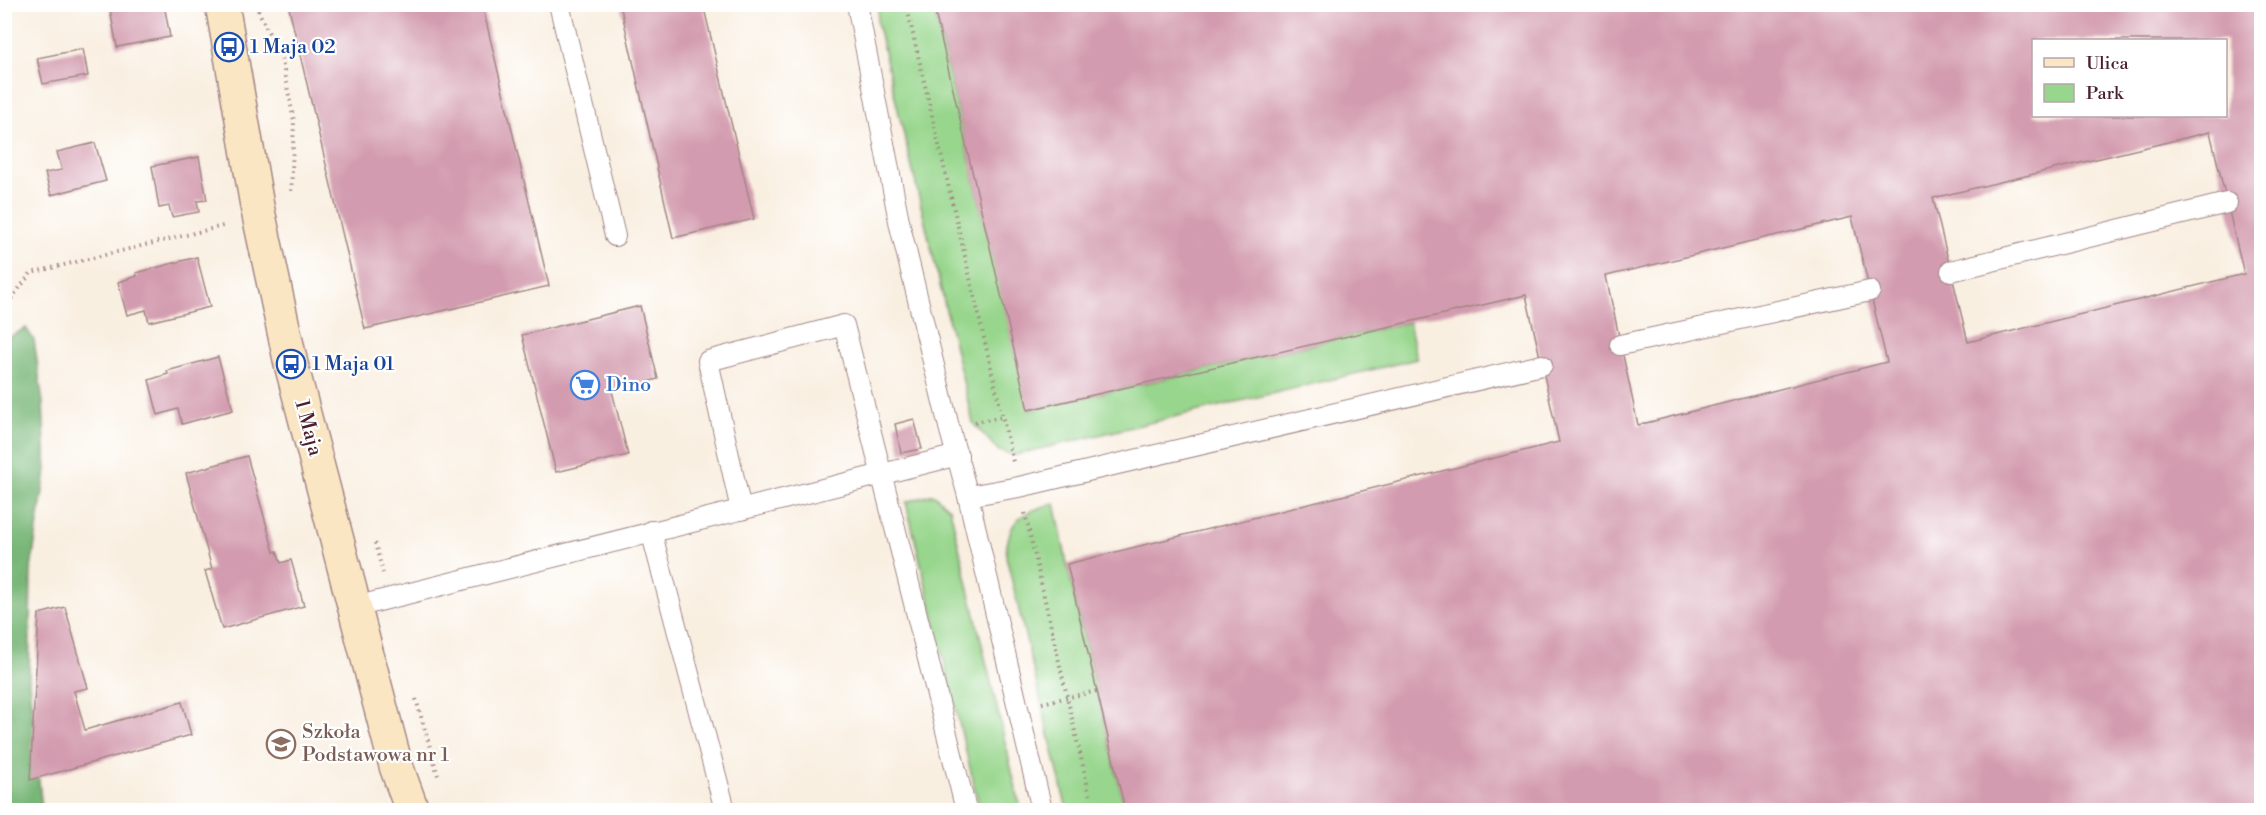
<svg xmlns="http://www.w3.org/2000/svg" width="2266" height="815" font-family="'Libre Bodoni',serif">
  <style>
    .green { fill: #97d68c; stroke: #707a5c; stroke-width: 1.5 }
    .forest { fill: #79b778; stroke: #626b52; stroke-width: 1.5 }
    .building { fill: #d39baf; fill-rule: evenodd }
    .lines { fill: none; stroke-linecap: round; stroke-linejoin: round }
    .lane-casing { stroke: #a28786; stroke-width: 22 }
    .secondary-casing { stroke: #a28786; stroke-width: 36 }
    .path { stroke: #a28786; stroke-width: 4; stroke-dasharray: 1.5 4.5; stroke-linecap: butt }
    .lane { stroke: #fff; stroke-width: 20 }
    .secondary { stroke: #fbe6c4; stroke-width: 33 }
    .labels { text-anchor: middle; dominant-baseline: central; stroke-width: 4.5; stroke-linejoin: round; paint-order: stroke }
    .transit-label { font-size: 20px; fill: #164399; stroke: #fff; text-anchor: start }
    .shop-label { font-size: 20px; fill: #366cbe; stroke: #fff; text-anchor: start }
    .street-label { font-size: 20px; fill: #4a1f2b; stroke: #fff }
    .education-label { font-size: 20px; fill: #785e54; stroke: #fff; text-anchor: start }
  </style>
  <rect width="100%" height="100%" fill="#fff"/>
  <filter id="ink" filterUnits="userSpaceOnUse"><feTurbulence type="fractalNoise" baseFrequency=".0167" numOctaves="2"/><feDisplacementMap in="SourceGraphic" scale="12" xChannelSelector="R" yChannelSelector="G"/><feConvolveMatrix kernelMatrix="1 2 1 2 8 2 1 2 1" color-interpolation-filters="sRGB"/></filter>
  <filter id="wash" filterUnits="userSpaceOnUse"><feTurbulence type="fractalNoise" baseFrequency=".008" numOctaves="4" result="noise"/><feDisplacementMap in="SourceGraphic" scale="24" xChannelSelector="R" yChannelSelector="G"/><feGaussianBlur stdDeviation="1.35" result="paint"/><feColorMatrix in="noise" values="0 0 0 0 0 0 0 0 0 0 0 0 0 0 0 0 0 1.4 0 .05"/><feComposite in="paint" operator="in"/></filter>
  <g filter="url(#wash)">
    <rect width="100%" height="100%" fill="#f9efe1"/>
    <!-- green -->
    <g class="green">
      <path d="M879 5H933L1029 410 1409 322 1417 359 1015 455 999 451 973 423 877 22Z"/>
      <path d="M933 494 950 509 1021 810H980L906 502Z"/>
      <path d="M1055 503 1067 564 1125 810H1067L1006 556C1008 518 1021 513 1055 503Z"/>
    </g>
    <!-- forest -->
    <path class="forest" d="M26 328 34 340 43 403 46 471 31 569 29 683 42 810H5L4 347 9 337Z"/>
    <g id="blocks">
      <!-- building -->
      <g class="building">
        <path d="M109 4H164L170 37 117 47Z"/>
        <path d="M288 4H482L549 286 365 329Z"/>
        <path d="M620 4H703L754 219 673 238Z"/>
        <path d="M933 4H2262V810H1125L1067 564 1559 442 1526 295 1028 410ZM2034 40H2226V116H2034ZM2210 132 2244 274 1968 342 1933 198ZM1852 217 1887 362 1638 425 1606 276Z"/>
        <path d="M83 49 88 76 43 84 37 58Z"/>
        <path d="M95 143 106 181 51 195 45 173 62 170 57 152Z"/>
        <path d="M199 157 207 200 197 201 199 212 172 217 169 206 159 208 152 166Z"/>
        <path d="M197 257 210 307 149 322 146 310 127 315 118 282 137 276 136 273Z"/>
        <path d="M640 306 658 379 612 391 628 455 556 472 522 335Z"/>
        <path d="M218 357 233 410 182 424 178 409 158 415 149 380 168 374 167 371Z"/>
        <path d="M914 419 922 449 901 453 895 424Z"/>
        <path d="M247 456 274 552 277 551 281 563 291 560 304 606 222 629 205 571 212 569 186 473Z"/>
        <path d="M65 607 88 688 74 691 85 730 182 702 191 735 30 780 39 614Z"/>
      </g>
    </g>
  </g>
  <g filter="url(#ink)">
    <use href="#blocks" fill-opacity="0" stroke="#a28786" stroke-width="1.5"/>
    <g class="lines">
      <!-- lane casing -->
      <g class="lane-casing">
        <g id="lane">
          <path d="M559 4 615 236"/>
          <path d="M857 4 900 226 949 427 968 496 1042 810"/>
          <path d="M1951 271 2227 203"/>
          <path d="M1620 345 1870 291"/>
          <path d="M968 496 1019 487 1542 365"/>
          <path d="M741 510 708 361 844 325 966 810"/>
          <path d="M651 531 725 810"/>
          <path d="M355 607 958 455"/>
        </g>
      </g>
      <!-- secondary casing -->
      <g class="secondary-casing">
        <path id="secondary" d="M222 4 257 206 291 364 396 766 412 810"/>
      </g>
      <!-- path -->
      <g class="path">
        <path d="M906 4 1013 462"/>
        <path d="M258 10 282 61 294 121 291 194"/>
        <path d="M4 315 11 299 31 273 227 225"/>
        <path d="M975 422 1001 417"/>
        <path d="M1025 513 1093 810"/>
        <path d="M375 543 383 573"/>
        <path d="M416 699 439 779"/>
        <path d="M1042 703 1097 691"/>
      </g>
      <!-- lane -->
      <use href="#lane" class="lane"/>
      <!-- secondary -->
      <use href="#secondary" class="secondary"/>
    </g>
  </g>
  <!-- icons -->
  <defs>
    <g id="bus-ring" transform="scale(1.5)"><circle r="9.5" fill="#fff" stroke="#1a4fb4" stroke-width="1.5"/><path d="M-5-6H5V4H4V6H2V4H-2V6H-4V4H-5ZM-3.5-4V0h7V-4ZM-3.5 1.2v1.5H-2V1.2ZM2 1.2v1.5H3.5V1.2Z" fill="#1a4fb4"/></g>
    <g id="supermarket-ring" transform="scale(1.5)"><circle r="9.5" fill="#fff" stroke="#3f7fe0" stroke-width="1.5"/><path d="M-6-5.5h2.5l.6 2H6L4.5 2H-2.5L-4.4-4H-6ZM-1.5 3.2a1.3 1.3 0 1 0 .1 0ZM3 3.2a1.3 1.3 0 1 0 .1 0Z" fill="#3f7fe0"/></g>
    <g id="school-ring" transform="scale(1.5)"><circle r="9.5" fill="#fff" stroke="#8d6e63" stroke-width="1.5"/><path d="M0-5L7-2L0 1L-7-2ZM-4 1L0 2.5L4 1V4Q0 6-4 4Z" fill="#8d6e63"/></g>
  </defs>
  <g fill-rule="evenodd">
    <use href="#bus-ring" x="229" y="47"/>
    <use href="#bus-ring" x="291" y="364"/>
    <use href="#supermarket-ring" x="585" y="385"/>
    <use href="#school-ring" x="281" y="744"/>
  </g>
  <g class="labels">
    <!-- transit labels -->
    <g class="transit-label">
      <text x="250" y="47">1 Maja 02</text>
      <text x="312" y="364">1 Maja 01</text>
    </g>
    <!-- shop labels -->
    <g class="shop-label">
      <text x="606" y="385">Dino</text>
    </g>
    <!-- street labels -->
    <g class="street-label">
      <text transform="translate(308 428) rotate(75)">1 Maja</text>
    </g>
    <!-- education labels -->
    <g class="education-label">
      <text x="302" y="732">Szkoła<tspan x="302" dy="23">Podstawowa nr 1</tspan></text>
    </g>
  </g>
  <!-- margin -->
  <rect width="2266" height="815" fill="none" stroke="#fff" stroke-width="24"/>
  <!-- legend -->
  <rect x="2032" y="39" width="195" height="78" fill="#ffffff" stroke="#b7a5aa" stroke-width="1.5"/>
  <rect x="2044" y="58" width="30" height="9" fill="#fbe6c4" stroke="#b7a5aa" stroke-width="1.5"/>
  <text x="2086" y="69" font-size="18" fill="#4a1f2b">Ulica</text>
  <rect x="2044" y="84" width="30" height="18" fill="#97d68c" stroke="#b7a5aa" stroke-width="1.5"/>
  <text x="2086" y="99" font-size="18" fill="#4a1f2b">Park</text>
</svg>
